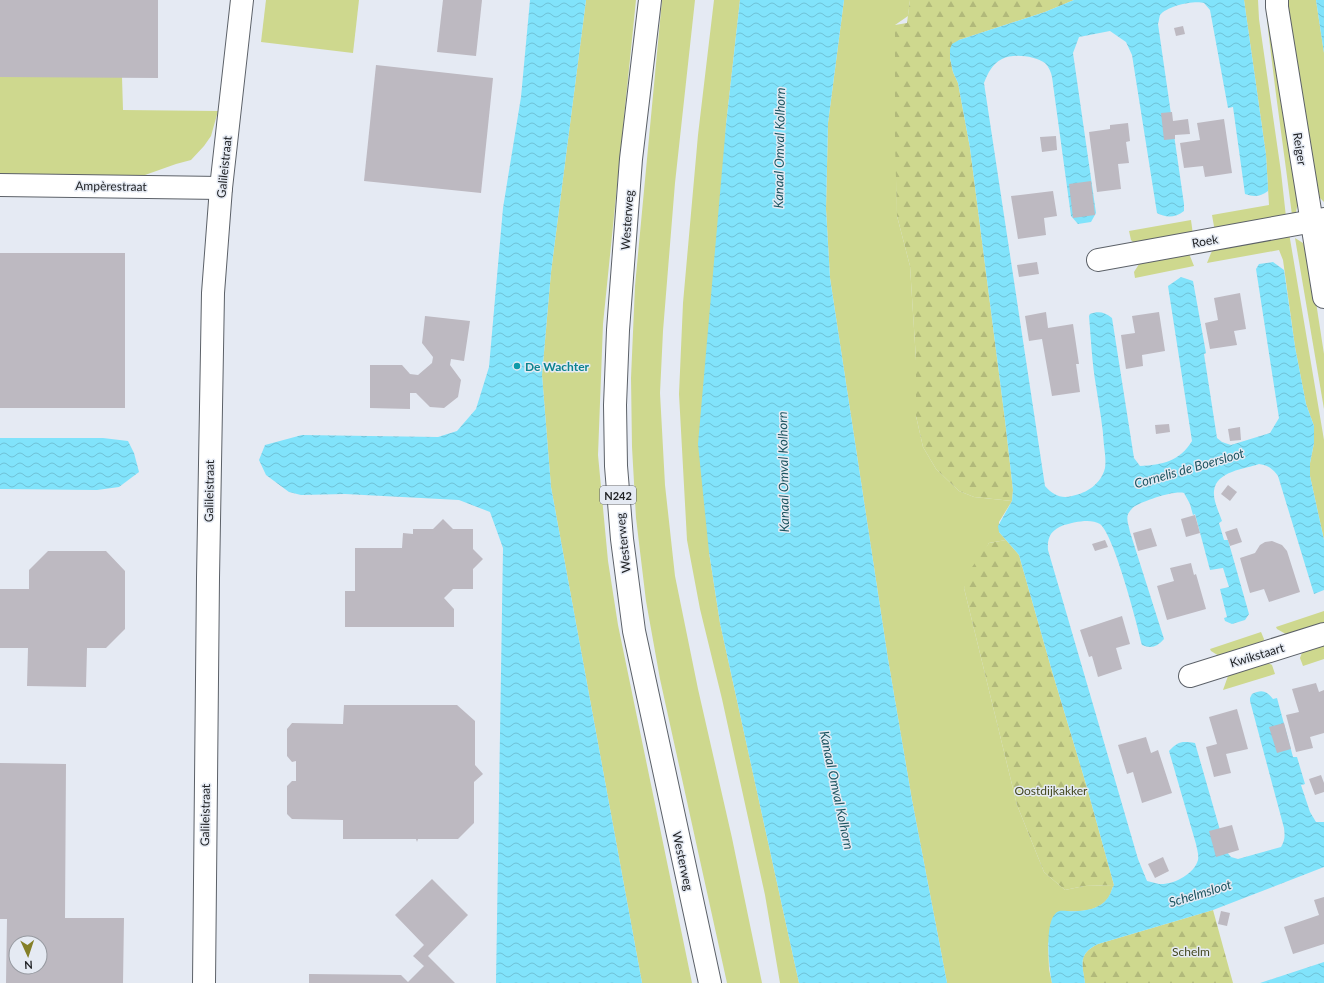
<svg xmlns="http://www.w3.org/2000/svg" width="1324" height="983" font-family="Lato,sans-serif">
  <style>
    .grass { fill: #ced88e }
    .forest { fill: url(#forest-firs) }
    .water { fill: url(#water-waves) }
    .building { fill: #bdb9c1; fill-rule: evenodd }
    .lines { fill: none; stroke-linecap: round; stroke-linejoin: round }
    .minor-casing { stroke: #5c6168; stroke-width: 24 }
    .primary-casing { stroke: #5c6168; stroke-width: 24 }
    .minor { stroke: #fff; stroke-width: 22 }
    .primary { stroke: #fff; stroke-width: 22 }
    .culture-dot { fill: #0f9aa8; stroke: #e5eaf3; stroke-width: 1.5 }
    .labels { text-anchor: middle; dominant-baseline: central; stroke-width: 3; stroke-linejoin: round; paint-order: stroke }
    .shield { fill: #e5eaf3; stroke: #5c5f64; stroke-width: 1 }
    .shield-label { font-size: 11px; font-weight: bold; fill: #212326 }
    .street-label { font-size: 12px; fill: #212326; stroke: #e5eaf3 }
    .culture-label { font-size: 12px; font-weight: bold; fill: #0d838f; stroke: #e5eaf3; text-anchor: start }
    .park-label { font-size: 12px; fill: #444820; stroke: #e5eaf3 }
    .water-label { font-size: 13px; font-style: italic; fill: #1b5460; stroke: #e5eaf3 }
  </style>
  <defs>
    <pattern id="forest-firs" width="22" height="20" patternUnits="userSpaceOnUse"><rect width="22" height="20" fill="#ced88e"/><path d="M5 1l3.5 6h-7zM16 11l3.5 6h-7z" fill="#b1b97a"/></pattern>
    <pattern id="water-waves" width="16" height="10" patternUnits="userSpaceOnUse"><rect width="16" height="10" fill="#81e3fb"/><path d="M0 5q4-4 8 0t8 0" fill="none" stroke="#6fc2d7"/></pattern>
  </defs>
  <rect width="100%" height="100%" fill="#e5eaf3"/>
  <!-- grass -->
  <g class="grass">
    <path d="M266 0H359L353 53 261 42Z"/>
    <path d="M586 0H636L603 324 598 455 608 561 618 625 692 983H642L551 487 542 375 551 272Z"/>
    <path d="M662 0H695L675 183 663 331 660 393 665 485 675 576 698 689 732 838 762 983H727L660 679 646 601 636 518 632 447 631 378 635 286Z"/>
    <path d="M714 0H740L726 125 709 552 720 623 799 983H780L765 895 722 699 700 609 687 540 679 394 683 303 698 135Z"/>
    <path d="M844 0H910L908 16 895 25 897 216 910 266 916 360V416L923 447 936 469 959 491 974 497 1012 501 999 522V532L1006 540 989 543 964 588 1017 805 1044 872 1065 890 1084 886 1114 885C1112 888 1111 893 1109 897 1099 912 1078 912 1062 911L1048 944 1049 969 1052 983H947L912 800 888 659 830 278 826 209 828 123Z"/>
    <path d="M1244 0H1258L1259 19 1281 172 1286 217 1215 232 1212 215 1269 205 1266 155Z"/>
    <path d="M1265 0H1269L1298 202 1296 212 1293 215H1292C1283 143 1272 72 1265 0Z"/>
    <path d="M1287 0H1316L1324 53V202L1320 198 1318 193 1288 12Z"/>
    <path d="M0 77H122L123 110 218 111 211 136 204 146 191 160 176 164 145 175H0Z"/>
    <path d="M1191 220 1193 235 1134 243 1131 240 1129 231Z"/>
    <path d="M1289 233 1324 440V540L1310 476V463L1314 443V426L1306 404 1295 347 1283 260 1279 250 1207 263 1211 253 1216 245Z"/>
    <path d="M1295 238 1303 243 1309 257 1324 354V409Z"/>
    <path d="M1188 251 1194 266 1135 278 1134 272 1141 261Z"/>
    <path d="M1324 611V627L1291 637 1277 629 1276 627Z"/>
    <path d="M1261 632 1264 639 1262 647 1224 659 1211 651 1210 649Z"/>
    <path d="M1324 643V659L1303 666 1300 658 1303 650Z"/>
    <path d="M1266 662 1272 665 1275 674 1223 690 1228 676 1235 672Z"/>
  </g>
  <!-- forest -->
  <g class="forest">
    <path d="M910 0H1074L1045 12 959 40 950 58 953 72 958 83 970 148 1005 420 1013 490 1012 501 974 497 959 491 936 469 923 447 916 416V360L910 266 897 216 895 143V25L907 23Z"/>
    <path d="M1006 540 1019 555 1052 671 1086 784 1114 885 1084 886 1065 890 1044 872 1017 805 964 588 970 570 989 543Z"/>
    <path d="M1213 910 1233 983H1085C1082 963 1078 954 1098 944Z"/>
  </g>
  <!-- water -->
  <g class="water">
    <path d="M530 0H586L551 272 542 375 551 487 642 983H496L503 548 490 512 459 500 345 494 301 495 289 492 266 475 259 460 265 445 302 435 438 437 457 431 476 409 489 367 503 208 521 97Z"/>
    <path d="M740 0H844L828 123 826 209 830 278 888 659 912 800 947 983H799L720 623 709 552 698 444 726 125Z"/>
    <path d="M1074 0H1244L1266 155 1268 188V191C1260 197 1254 197 1245 194L1233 107 1228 108 1210 10C1208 8 1206 5 1204 3 1194 0 1167 6 1160 15 1159 18 1159 21 1158 24L1184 204V211C1175 218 1166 218 1157 213L1132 55 1126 42 1110 31 1079 37 1073 53 1096 213 1091 222 1078 224 1071 216 1052 77C1051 72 1049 67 1045 63 1035 56 1013 53 1002 59 992 64 988 73 984 83L1045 486C1053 495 1061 499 1072 496 1087 493 1101 484 1105 468 1106 461 1105 453 1104 446 1103 426 1099 406 1096 386 1092 363 1091 339 1089 316L1090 314C1098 311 1105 312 1112 318L1134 458 1140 466C1162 465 1180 461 1192 441L1168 286 1181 277 1193 281 1206 353 1204 354 1217 438 1222 442 1231 445 1270 433 1279 418 1256 269 1259 264 1273 262 1284 270 1295 347 1306 404 1314 426V443L1310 463V476L1324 540V590L1314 594 1278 476C1273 469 1268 465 1259 464 1245 469 1216 471 1214 491 1213 501 1219 512 1222 521L1219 523 1224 540H1228L1249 614 1245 620 1232 624 1225 621 1224 618 1227 617 1220 589 1229 587 1223 568 1210 570 1195 514 1193 515 1190 504 1184 493C1174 490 1144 501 1135 506 1132 508 1130 511 1128 514 1126 520 1129 526 1130 532L1164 639C1157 647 1151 649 1142 645 1137 623 1114 535 1100 524 1091 518 1074 522 1064 525 1051 530 1047 537 1048 550L1138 859 1147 881C1151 882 1155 883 1159 884 1174 885 1194 874 1198 860 1199 855 1197 849 1196 844L1169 751C1178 741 1182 741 1195 743L1226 851 1231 857 1238 859 1281 847C1285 840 1285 836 1284 828L1250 701V698L1252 694C1262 689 1267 691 1273 699L1277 698 1293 757H1297L1305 784 1301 785 1310 812 1316 822H1324V867L1213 910 1098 944C1078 954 1082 963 1085 983H1052C1049 969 1044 923 1056 913 1059 910 1063 911 1067 911 1082 912 1101 910 1109 896 1111 893 1112 888 1114 885L1086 784 1052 671 1019 555 999 532 998 526 1012 501 1013 490 1005 420 970 148 958 83 953 72 950 58V49L952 44 959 40 1045 12Z"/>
    <path d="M1316 0H1324V53Z"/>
    <path d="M0 438H103L128 441 134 453 139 472 119 487 97 490 0 489Z"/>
    <path d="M1324 962V983H1260Z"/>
  </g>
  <!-- building -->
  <g class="building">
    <path d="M0 0H158V78L0 77Z"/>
    <path d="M443 0H482L476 56 437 52Z"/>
    <path d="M1183 26 1185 34 1176 36 1174 28Z"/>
    <path d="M376 65 493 78 481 193 364 181Z"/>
    <path d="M1172 112 1173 121 1188 119 1190 134 1175 135V139L1164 140 1161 113Z"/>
    <path d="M1224 119 1232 173 1205 177 1203 166 1184 168 1180 143 1200 140 1197 123Z"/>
    <path d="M1128 123 1130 141 1126 142 1129 163 1118 164 1121 189 1097 192 1089 132 1110 129V125Z"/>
    <path d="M1056 136 1057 150 1042 152 1040 137Z"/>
    <path d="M1091 181 1095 215 1073 218 1069 184Z"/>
    <path d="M1053 191 1057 216 1044 218 1046 235 1018 239 1011 196Z"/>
    <rect x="0" y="253" width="125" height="155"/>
    <path d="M1037 262 1039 274 1019 277 1017 265Z"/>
    <path d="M1240 293 1246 329 1234 331 1237 345 1210 349 1205 323 1218 320 1214 298Z"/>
    <path d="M1046 312 1048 328 1073 324 1079 364H1076L1080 392 1052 396 1042 339 1029 341 1025 316Z"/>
    <path d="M1159 312 1165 351 1142 355 1143 366 1126 369 1121 335 1135 333 1132 316Z"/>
    <path d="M425 316 470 321 464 361 451 359 450 365 461 380 458 397 444 408 430 407 416 393H410V409L370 408V365H402L410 374 418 375 432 363 433 357 422 343Z"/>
    <path d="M1169 424 1170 432 1156 434 1155 425Z"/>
    <path d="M1240 427 1241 440 1230 441 1228 429Z"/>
    <path d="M1228 485 1237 492 1230 501 1221 494Z"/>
    <path d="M1195 515 1200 533 1186 537 1181 519Z"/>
    <path d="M443 519 453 529H473V549L483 559 473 569V589H453L444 598 454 609V627H345V591H355V548H402L403 533 413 534V529H433Z"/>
    <path d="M1151 528 1157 546 1138 551 1133 533Z"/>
    <path d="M1237 528 1242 542 1230 546 1225 532Z"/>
    <path d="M1105 540 1108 547 1095 551 1092 544Z"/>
    <path d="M1272 541 1282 545 1287 551 1300 592 1269 602 1264 589 1250 593 1240 558 1255 553 1260 545 1265 542Z"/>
    <path d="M48 551H106L125 571V629L106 648H87L86 687 27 686 28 648H0V589H29V570Z"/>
    <path d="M1191 563 1194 575 1196 574 1206 609 1167 620 1157 586 1174 581 1170 568Z"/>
    <path d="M1122 616 1130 644 1116 648 1122 669 1098 677 1092 656 1089 657 1080 630Z"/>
    <path d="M1316 683 1319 692 1324 690V733L1310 737 1313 748 1296 752 1286 715 1299 712 1292 689Z"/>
    <path d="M344 705H457L475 721V765L483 774 474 782V823L458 839H418L417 842 416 839H343V820L292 819 287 814V786L292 781H296V761L292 762 287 756V729L292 723 343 724Z"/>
    <path d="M1237 709 1248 749 1226 754 1231 773 1214 777 1206 747 1217 744 1209 717Z"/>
    <path d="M1284 723 1291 749 1277 753 1269 727Z"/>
    <path d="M1146 737 1151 753 1158 750 1172 793 1142 803 1133 772 1127 774 1118 745Z"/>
    <path d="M0 763 66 764 65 918H124L123 983H6L7 919H0ZM16 943H40V967H16Z"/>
    <path d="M1321 775 1324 783V792L1315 795 1309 779Z"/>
    <path d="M1232 825 1239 850 1216 857 1209 831Z"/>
    <path d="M1163 857 1169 871 1155 878 1148 864Z"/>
    <path d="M432 879 468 915 428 956 455 983H309V974L401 975 408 982 424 966 413 956 424 945 395 915Z"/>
    <path d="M1324 897V944L1293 954 1284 927 1319 915 1314 900Z"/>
    <path d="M1221 911 1230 913 1227 926 1218 924Z"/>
  </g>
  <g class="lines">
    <!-- minor casing -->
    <g class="minor-casing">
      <g id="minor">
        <path d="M1277 0V7L1324 297"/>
        <path d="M0 185 221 188"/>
        <path d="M1098 260 1324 219"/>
        <path d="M1190 676 1324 634"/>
        <path d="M204 983 208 578 213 293 221 188 242 0"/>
      </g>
    </g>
    <!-- primary casing -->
    <g class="primary-casing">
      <path id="primary" d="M650 0 631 159 618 330 615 405 616 466 622 539 634 631 710 983"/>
    </g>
    <!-- minor -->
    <use href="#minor" class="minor"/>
    <!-- primary -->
    <use href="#primary" class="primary"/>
  </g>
  <!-- markers -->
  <circle class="culture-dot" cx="517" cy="366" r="4"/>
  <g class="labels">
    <!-- shield labels -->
    <rect class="shield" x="600" y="486" width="36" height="18" rx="3"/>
    <g class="shield-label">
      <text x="618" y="495">N242</text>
    </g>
    <!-- street labels -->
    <g class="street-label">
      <text transform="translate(1300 149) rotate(81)">Reiger</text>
      <text transform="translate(224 167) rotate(-84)">Galileistraat</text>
      <text transform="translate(111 186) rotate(1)">Ampèrestraat</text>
      <text transform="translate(627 220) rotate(-86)">Westerweg</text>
      <text transform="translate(1205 241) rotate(-10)">Roek</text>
      <text transform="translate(209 491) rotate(-89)">Galileistraat</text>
      <text transform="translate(623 543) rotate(-96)">Westerweg</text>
      <text transform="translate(1257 655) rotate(-17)">Kwikstaart</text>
      <text transform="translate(205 815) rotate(-89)">Galileistraat</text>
      <text transform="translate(683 861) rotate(78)">Westerweg</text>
    </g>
    <!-- culture labels -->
    <g class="culture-label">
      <text x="525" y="366">De Wachter</text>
    </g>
    <!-- park labels -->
    <g class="park-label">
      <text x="1051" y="790">Oostdijkakker</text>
      <text x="1191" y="951">Schelm</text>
    </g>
    <!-- water labels -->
    <g class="water-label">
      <text transform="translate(779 148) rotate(-89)">Kanaal Omval Kolhorn</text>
      <text transform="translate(1189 468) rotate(-16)">Cornelis de Boersloot</text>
      <text transform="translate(783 472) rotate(-91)">Kanaal Omval Kolhorn</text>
      <text transform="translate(837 790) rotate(78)">Kanaal Omval Kolhorn</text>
      <text transform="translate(1200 893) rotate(-17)">Schelmsloot</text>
    </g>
  </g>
  <!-- north arrow -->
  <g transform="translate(28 955) rotate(177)"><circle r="19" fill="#e5eaf3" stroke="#979aa1"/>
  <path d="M0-3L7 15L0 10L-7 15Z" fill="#847f27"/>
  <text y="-6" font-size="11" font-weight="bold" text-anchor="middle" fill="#212326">N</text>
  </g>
</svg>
